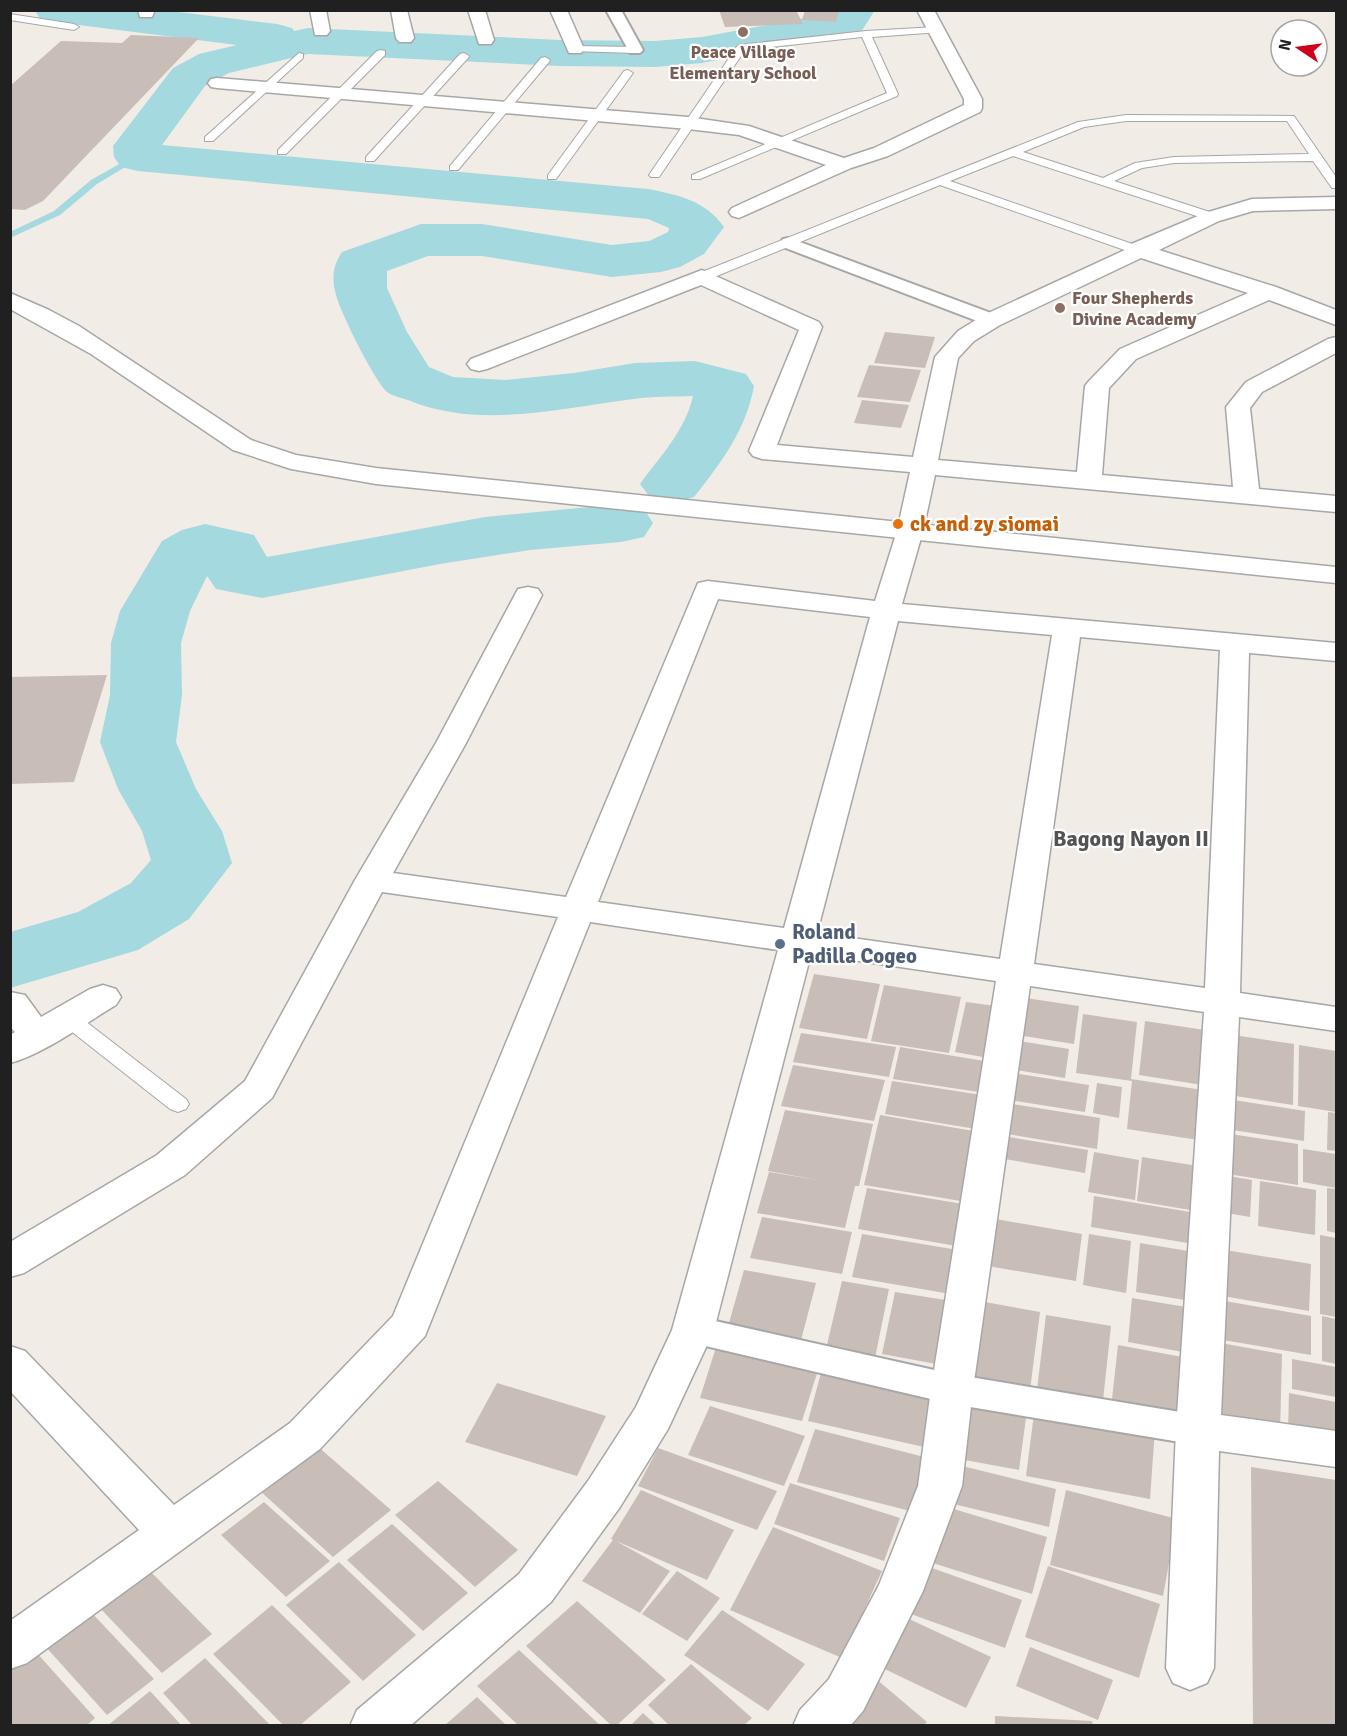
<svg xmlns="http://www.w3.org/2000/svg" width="1347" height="1736" font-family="Signika,sans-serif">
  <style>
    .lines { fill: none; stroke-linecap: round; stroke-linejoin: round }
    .stream { fill: #a4d9e0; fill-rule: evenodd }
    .river { fill: #a4d9e0; fill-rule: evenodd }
    .building { fill: #c9bdb8 }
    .service-casing { stroke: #a7a7a7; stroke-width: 2 }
    .pedestrian-casing { stroke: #a7a7a7; stroke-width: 4 }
    .minor-casing { stroke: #a7a7a7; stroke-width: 3 }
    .tertiary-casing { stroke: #a7a7a7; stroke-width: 3 }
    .service { fill: #fff; fill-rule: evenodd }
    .pedestrian { fill: #fff; fill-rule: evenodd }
    .minor { fill: #fff; fill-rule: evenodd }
    .tertiary { fill: #fff; fill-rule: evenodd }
    .education-dot { fill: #8d6e63; stroke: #fff; stroke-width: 2 }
    .food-dot { fill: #e8710a; stroke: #fff; stroke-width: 2 }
    .service-dot { fill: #5c6f8a; stroke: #fff; stroke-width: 2 }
    .labels { text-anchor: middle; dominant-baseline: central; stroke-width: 4.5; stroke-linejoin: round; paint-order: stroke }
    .far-education-label { font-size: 18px; font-weight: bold; fill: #785e54; stroke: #fff }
    .food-label { font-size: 21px; font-weight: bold; fill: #c56008; stroke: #fff; text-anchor: start }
    .service-label { font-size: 21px; font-weight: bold; fill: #4e5e75; stroke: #fff; text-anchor: start }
    .neighbourhood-label { font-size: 22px; font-weight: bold; fill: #535353; stroke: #fff }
  </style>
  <rect width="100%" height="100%" fill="#f1ece6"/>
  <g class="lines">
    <!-- stream -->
    <path class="stream" d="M135 155 142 157 97 184 60 215 10 238V232L54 211 91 180Z"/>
    <!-- river -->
    <g class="river">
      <path d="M35 10H162L277 24 292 28 294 31 308 28 560 40 655 41 702 37 832 13 834 10H875L861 32 702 63 655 67 560 66 308 54 229 73 205 86 162 145 648 189C678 195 705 200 724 227L704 254 680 267 661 272 612 277 482 256H428L387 271V288L407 332 429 367 453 377 506 380 574 373 635 363 695 361 746 374 754 386C746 430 721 463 694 497L672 503 650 497 640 484C661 455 685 431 693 396 674 397 653 396 634 399 560 408 480 430 408 400 402 398 392 396 387 392 378 385 355 340 350 329 338 302 324 278 342 252L421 224H482L612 245 649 241 668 232 669 228 648 219 138 171 121 167 114 157 113 146 173 68 199 54 237 45 55 22 40 19Z"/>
      <path d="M621 504 644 509 653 523 644 537 621 542 530 550 440 564 262 598 216 589 207 576 190 611 181 643 182 695 176 742 196 789 222 831 232 863 189 919 138 950 10 988V932L78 912 131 883 151 860 142 831 118 789 100 742 110 695 111 643 120 611 162 541 182 530 205 524 254 535 267 557 485 517Z"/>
    </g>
  </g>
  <!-- building -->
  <g class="building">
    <path d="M719 10H796L803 24 725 27Z"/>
    <path d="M805 10H839L836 22 802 20Z"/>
    <path d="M131 35 199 38 43 201 25 210 10 209V86L61 41 122 43Z"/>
    <path d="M885 332 935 337 925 368 874 363Z"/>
    <path d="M869 365 921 370 910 402 857 397Z"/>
    <path d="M862 400 909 405 901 428 854 423Z"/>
    <path d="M107 675 74 782 10 784V677Z"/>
    <path d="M814 974 880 984 867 1039 799 1028Z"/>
    <path d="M884 985 961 997 949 1053 871 1041Z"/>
    <path d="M1019 997 1079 1006 1074 1044 1012 1034Z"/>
    <path d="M966 1002 1003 1007 994 1059 955 1052Z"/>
    <path d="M1083 1014 1137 1022 1131 1079 1209 1091 1205 1141 1127 1129 1132 1081 1076 1073Z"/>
    <path d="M1145 1021 1218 1032 1215 1087 1139 1075Z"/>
    <path d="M801 1033 896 1047 889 1077 793 1062Z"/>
    <path d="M1227 1034 1294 1044 1293 1105 1223 1094Z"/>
    <path d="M1007 1039 1069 1049 1065 1078 1003 1068Z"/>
    <path d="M1299 1045 1336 1051V1112L1298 1106Z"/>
    <path d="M900 1047 990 1062 985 1093 893 1079Z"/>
    <path d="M793 1065 885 1080 874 1121 781 1106Z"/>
    <path d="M1007 1072 1089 1085 1085 1112 1003 1099Z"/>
    <path d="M892 1081 988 1096 982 1130 885 1114Z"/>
    <path d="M1097 1083 1122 1087 1119 1118 1093 1113Z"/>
    <path d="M1221 1098 1305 1111 1304 1141 1219 1128Z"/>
    <path d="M1006 1103 1100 1118 1097 1149 1001 1133Z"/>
    <path d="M785 1110 873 1124 859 1186H855L845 1228 757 1213 769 1172 824 1181 768 1171Z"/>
    <path d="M1328 1112 1336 1113V1151L1327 1150Z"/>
    <path d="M880 1115 991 1134 979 1204 864 1185Z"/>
    <path d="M1217 1132 1298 1144V1185L1215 1172Z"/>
    <path d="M997 1135 1088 1150 1085 1173 993 1157Z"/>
    <path d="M1303 1149 1336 1154V1188L1303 1182Z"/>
    <path d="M1094 1152 1139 1160 1135 1200 1088 1192Z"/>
    <path d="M1142 1157 1204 1167 1202 1212 1137 1201Z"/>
    <path d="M1217 1174 1252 1180 1250 1217 1215 1211Z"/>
    <path d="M1260 1181 1316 1190 1315 1235 1258 1226Z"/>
    <path d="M867 1188 975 1206 968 1248 858 1229Z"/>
    <path d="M1327 1188 1336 1189V1233L1327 1231Z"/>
    <path d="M1094 1196 1202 1214 1200 1245 1091 1227Z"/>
    <path d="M762 1217 852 1232 842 1274 750 1258Z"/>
    <path d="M984 1217 1082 1234 1076 1281 976 1264Z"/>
    <path d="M862 1234 970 1252 962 1296 852 1277Z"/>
    <path d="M1089 1234 1131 1241 1126 1293 1083 1285Z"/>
    <path d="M1320 1235 1336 1238V1317L1320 1314Z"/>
    <path d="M1140 1243 1206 1254 1203 1303 1136 1292Z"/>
    <path d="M1219 1249 1311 1264 1309 1311 1217 1295Z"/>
    <path d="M744 1270 816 1283 800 1344 727 1330Z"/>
    <path d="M842 1281 889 1289 875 1358 826 1349Z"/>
    <path d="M895 1292 958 1302 947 1366 882 1354Z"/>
    <path d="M1132 1298 1198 1309 1194 1354 1128 1342Z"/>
    <path d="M974 1300 1040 1312 1029 1398 961 1386Z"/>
    <path d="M1219 1300 1311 1316V1355L1217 1339Z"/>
    <path d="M1046 1315 1111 1326 1102 1410 1036 1398Z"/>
    <path d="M1322 1316 1336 1319V1364L1322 1361Z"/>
    <path d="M1210 1341 1282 1354 1280 1433 1204 1419Z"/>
    <path d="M717 1344 819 1367 802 1421 700 1398Z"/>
    <path d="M1118 1345 1188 1358 1185 1412 1112 1399Z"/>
    <path d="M1292 1359 1336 1367V1397L1292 1389Z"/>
    <path d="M821 1373 935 1397 924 1447 808 1421Z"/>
    <path d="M497 1383 606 1416 577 1476 465 1442Z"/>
    <path d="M1289 1393 1336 1402V1442L1288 1433Z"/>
    <path d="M958 1397 1027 1410 1019 1470 948 1457Z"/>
    <path d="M710 1406 805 1436 784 1486 688 1455Z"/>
    <path d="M1035 1406 1155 1429 1150 1499 1026 1476Z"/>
    <path d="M815 1429 928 1458 914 1512 797 1482Z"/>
    <path d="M316 1445 391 1510 333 1557 259 1490Z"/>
    <path d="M658 1448 777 1491 757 1530 638 1486Z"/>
    <path d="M950 1463 1056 1489 1049 1527 941 1501Z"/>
    <path d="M1251 1467 1336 1480V1726H1253Z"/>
    <path d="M438 1481 518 1550 475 1587 395 1515Z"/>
    <path d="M790 1483 900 1518 884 1561 774 1524Z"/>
    <path d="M641 1490 734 1530 707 1580 616 1541 670 1571 640 1613 582 1581 613 1540 611 1539Z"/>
    <path d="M1066 1490 1177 1519 1163 1596 1050 1565Z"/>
    <path d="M264 1502 330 1561 286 1597 221 1535Z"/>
    <path d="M937 1504 1047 1537 1032 1594 920 1559Z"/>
    <path d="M392 1524 468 1593 423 1631 347 1560Z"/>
    <path d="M773 1527 882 1571 842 1658 730 1610Z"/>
    <path d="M339 1562 416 1635 363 1681 286 1605Z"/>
    <path d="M915 1562 1022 1600 1005 1648 897 1609Z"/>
    <path d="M1048 1566 1160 1604 1139 1678 1025 1637Z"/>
    <path d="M148 1569 212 1634 162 1673 98 1606Z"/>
    <path d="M677 1571 720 1598 687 1641 642 1614Z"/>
    <path d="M577 1601 666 1680 616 1726H612L526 1646Z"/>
    <path d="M272 1605 351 1682 299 1726H284L213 1654Z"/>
    <path d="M722 1610 805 1664 768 1711 684 1655Z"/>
    <path d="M90 1611 154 1679 107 1715 45 1646Z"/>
    <path d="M894 1612 991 1657 966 1708 868 1661Z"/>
    <path d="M1030 1647 1113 1680 1098 1720 1016 1686Z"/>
    <path d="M519 1650 601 1726H519L477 1686Z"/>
    <path d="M36 1652 95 1718 86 1726H10V1671Z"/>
    <path d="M205 1658 271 1726H193L163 1693Z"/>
    <path d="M691 1664 752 1718 743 1726H670L648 1705Z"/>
    <path d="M875 1678 927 1722 923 1726H827Z"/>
    <path d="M150 1691 182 1726H107Z"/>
    <path d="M477 1697 507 1726H444Z"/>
    <path d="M643 1713 657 1726H630Z"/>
    <path d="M995 1716 1092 1721 1093 1726H995Z"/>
  </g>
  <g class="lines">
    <!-- service casing -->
    <g class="service-casing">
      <g id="service">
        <path d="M10 14 74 24 79 27 74 30 10 20Z"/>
        <path d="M936 27 941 30 940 32 872 37 898 94 897 96 700 179H692V175L887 93 862 37 745 50 659 177H651L649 175 738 45 866 31Z"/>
        <path d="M575 46 635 47 640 50 635 53 571 51 570 49Z"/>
        <path d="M381 50 385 51V55L286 154H278V150L377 51Z"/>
        <path d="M299 53 303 54V58L213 141H205V137Z"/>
        <path d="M464 53 469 56 468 58 374 161H366V157L460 54Z"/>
        <path d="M545 57 550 60 549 62 458 170H450V166L541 58Z"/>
        <path d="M628 70 633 73 556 179H548V175L624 71Z"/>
        <path d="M1126 115 1294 116 1336 177V188H1332L1313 161 1174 163 1142 168 1114 181 1216 214V220L1212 221 1013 156 950 181 1141 247 1143 250 1141 253H1133L940 185 707 280 702 281 696 277 697 274 1078 122ZM1126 121H1287L1309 154 1174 157 1135 163 1103 178 1023 152 1084 127Z"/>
        <path d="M69 1012 76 1014 186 1099 189 1104 186 1109 178 1112 170 1109 62 1024 58 1019 62 1014Z"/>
      </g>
    </g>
    <!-- pedestrian casing -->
    <g class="pedestrian-casing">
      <g id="pedestrian">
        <path d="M606 10H621L643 50 640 53H630Z"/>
        <path d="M789 238 999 316 1002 320 999 324H985L783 247 780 243 783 239Z"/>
        <path d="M693 1316 952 1374 1198 1415 1211 1419 1217 1430 1211 1441 1198 1445 952 1404 680 1340 675 1330 680 1320Z"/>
      </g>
    </g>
    <!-- minor casing -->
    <g class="minor-casing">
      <g id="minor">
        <path d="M138 10H155L152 17H140Z"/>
        <path d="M310 10H326L330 31 327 35H315Z"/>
        <path d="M391 10H407L414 38 411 42H399L396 38Z"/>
        <path d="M468 10H485L494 40 491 44H479Z"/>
        <path d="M550 10H567L584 49 581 53H569Z"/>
        <path d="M917 10H934L982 99V108L980 112 888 156 851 168 739 218 732 216 729 212 732 208 826 165 739 135 688 129 217 88 211 87 208 83 211 79 217 78 688 117 749 126 844 158 874 148 964 105V99Z"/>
        <path d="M1336 197V209L1253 211 1219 221 1159 250 1276 287 1336 310V325L1269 300 1136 359 1109 388 1102 475 1233 487 1226 407 1246 382 1328 339 1336 337V353L1262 392 1250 408 1259 489 1336 496V512L935 475 923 531 902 604 1336 643V661L1249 653 1240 993 1336 1007V1031L1239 1017 1221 1415 1336 1431V1467L1219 1451 1214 1668 1207 1683 1190 1690 1173 1683 1166 1668 1176 1430 1204 1012 1030 986 973 1389 962 1486 923 1591 863 1711 850 1726H793L800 1710 829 1679 879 1585 918 1486 931 1389 996 981 811 954 714 1330 668 1429 620 1507 551 1602 410 1726H350L357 1710 519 1574 588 1481 636 1407 672 1330 778 950 590 922 425 1336 320 1449 27 1663 10 1669V1621L139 1530 10 1391V1346L25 1351 174 1505 290 1423 393 1316 558 917 382 892 272 1098 185 1175 24 1273 10 1277V1242L157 1155 245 1081 355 880 436 743 518 589 528 587 538 589 542 595 466 743 393 873 566 897 698 583 708 581 875 601 897 531 910 472 762 459 753 456 749 451 799 330 701 285 487 369 479 371 471 369 467 364 471 359 702 270 819 322 822 327 777 445 913 457 935 357 958 331 984 315 1127 249 1129 245 1205 213 1252 199ZM1141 258 1248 293 1120 349 1089 381 1085 386 1077 472 938 460 958 358 974 341 1000 325ZM718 599 870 617 784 928 598 902ZM898 621 1052 635 1000 959 817 933ZM1080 637 1220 650 1205 988 1034 964Z"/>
        <path d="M103 985 116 989 121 997 116 1005C84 1024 44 1054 10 1063V1035L15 1032 10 1027V992L25 995 41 1017 90 989Z"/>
      </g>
    </g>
    <!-- tertiary casing -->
    <g class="tertiary-casing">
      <path id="tertiary" d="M10 293 49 310 79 326 251 440 296 455 376 468 1336 567V583L376 484 291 469 233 450 91 354 10 309Z"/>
    </g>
    <!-- service -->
    <use href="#service" class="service"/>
    <!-- pedestrian -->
    <use href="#pedestrian" class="pedestrian"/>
    <!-- minor -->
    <use href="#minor" class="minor"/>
    <!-- tertiary -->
    <use href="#tertiary" class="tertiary"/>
  </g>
  <!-- markers -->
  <g class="education-dot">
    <circle cx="743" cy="32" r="6"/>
    <circle cx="1060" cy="308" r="6"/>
  </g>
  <circle class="food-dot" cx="898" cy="524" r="6"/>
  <circle class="service-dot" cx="780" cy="944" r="6"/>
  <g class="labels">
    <!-- far-education labels -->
    <g class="far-education-label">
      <text x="743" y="52">Peace Village<tspan x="743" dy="21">Elementary School</tspan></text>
      <text x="1072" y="298" text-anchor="start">Four Shepherds<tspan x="1072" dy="21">Divine Academy</tspan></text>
    </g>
    <!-- food labels -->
    <g class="food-label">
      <text x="910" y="524">ck and zy siomai</text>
    </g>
    <!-- service labels -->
    <g class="service-label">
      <text x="792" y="932">Roland<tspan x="792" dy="24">Padilla Cogeo</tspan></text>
    </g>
    <!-- neighbourhood labels -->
    <g class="neighbourhood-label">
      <text x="1131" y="838">Bagong Nayon II</text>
    </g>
  </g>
  <!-- border -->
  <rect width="1347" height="1736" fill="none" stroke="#202020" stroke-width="24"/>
  <!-- north arrow -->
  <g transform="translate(1299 48) rotate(283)"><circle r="28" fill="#ffffff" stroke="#a6a6a6" stroke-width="1.5"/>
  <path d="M0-4.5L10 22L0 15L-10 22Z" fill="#cf0019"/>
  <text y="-9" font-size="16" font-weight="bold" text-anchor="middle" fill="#202020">N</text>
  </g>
</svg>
